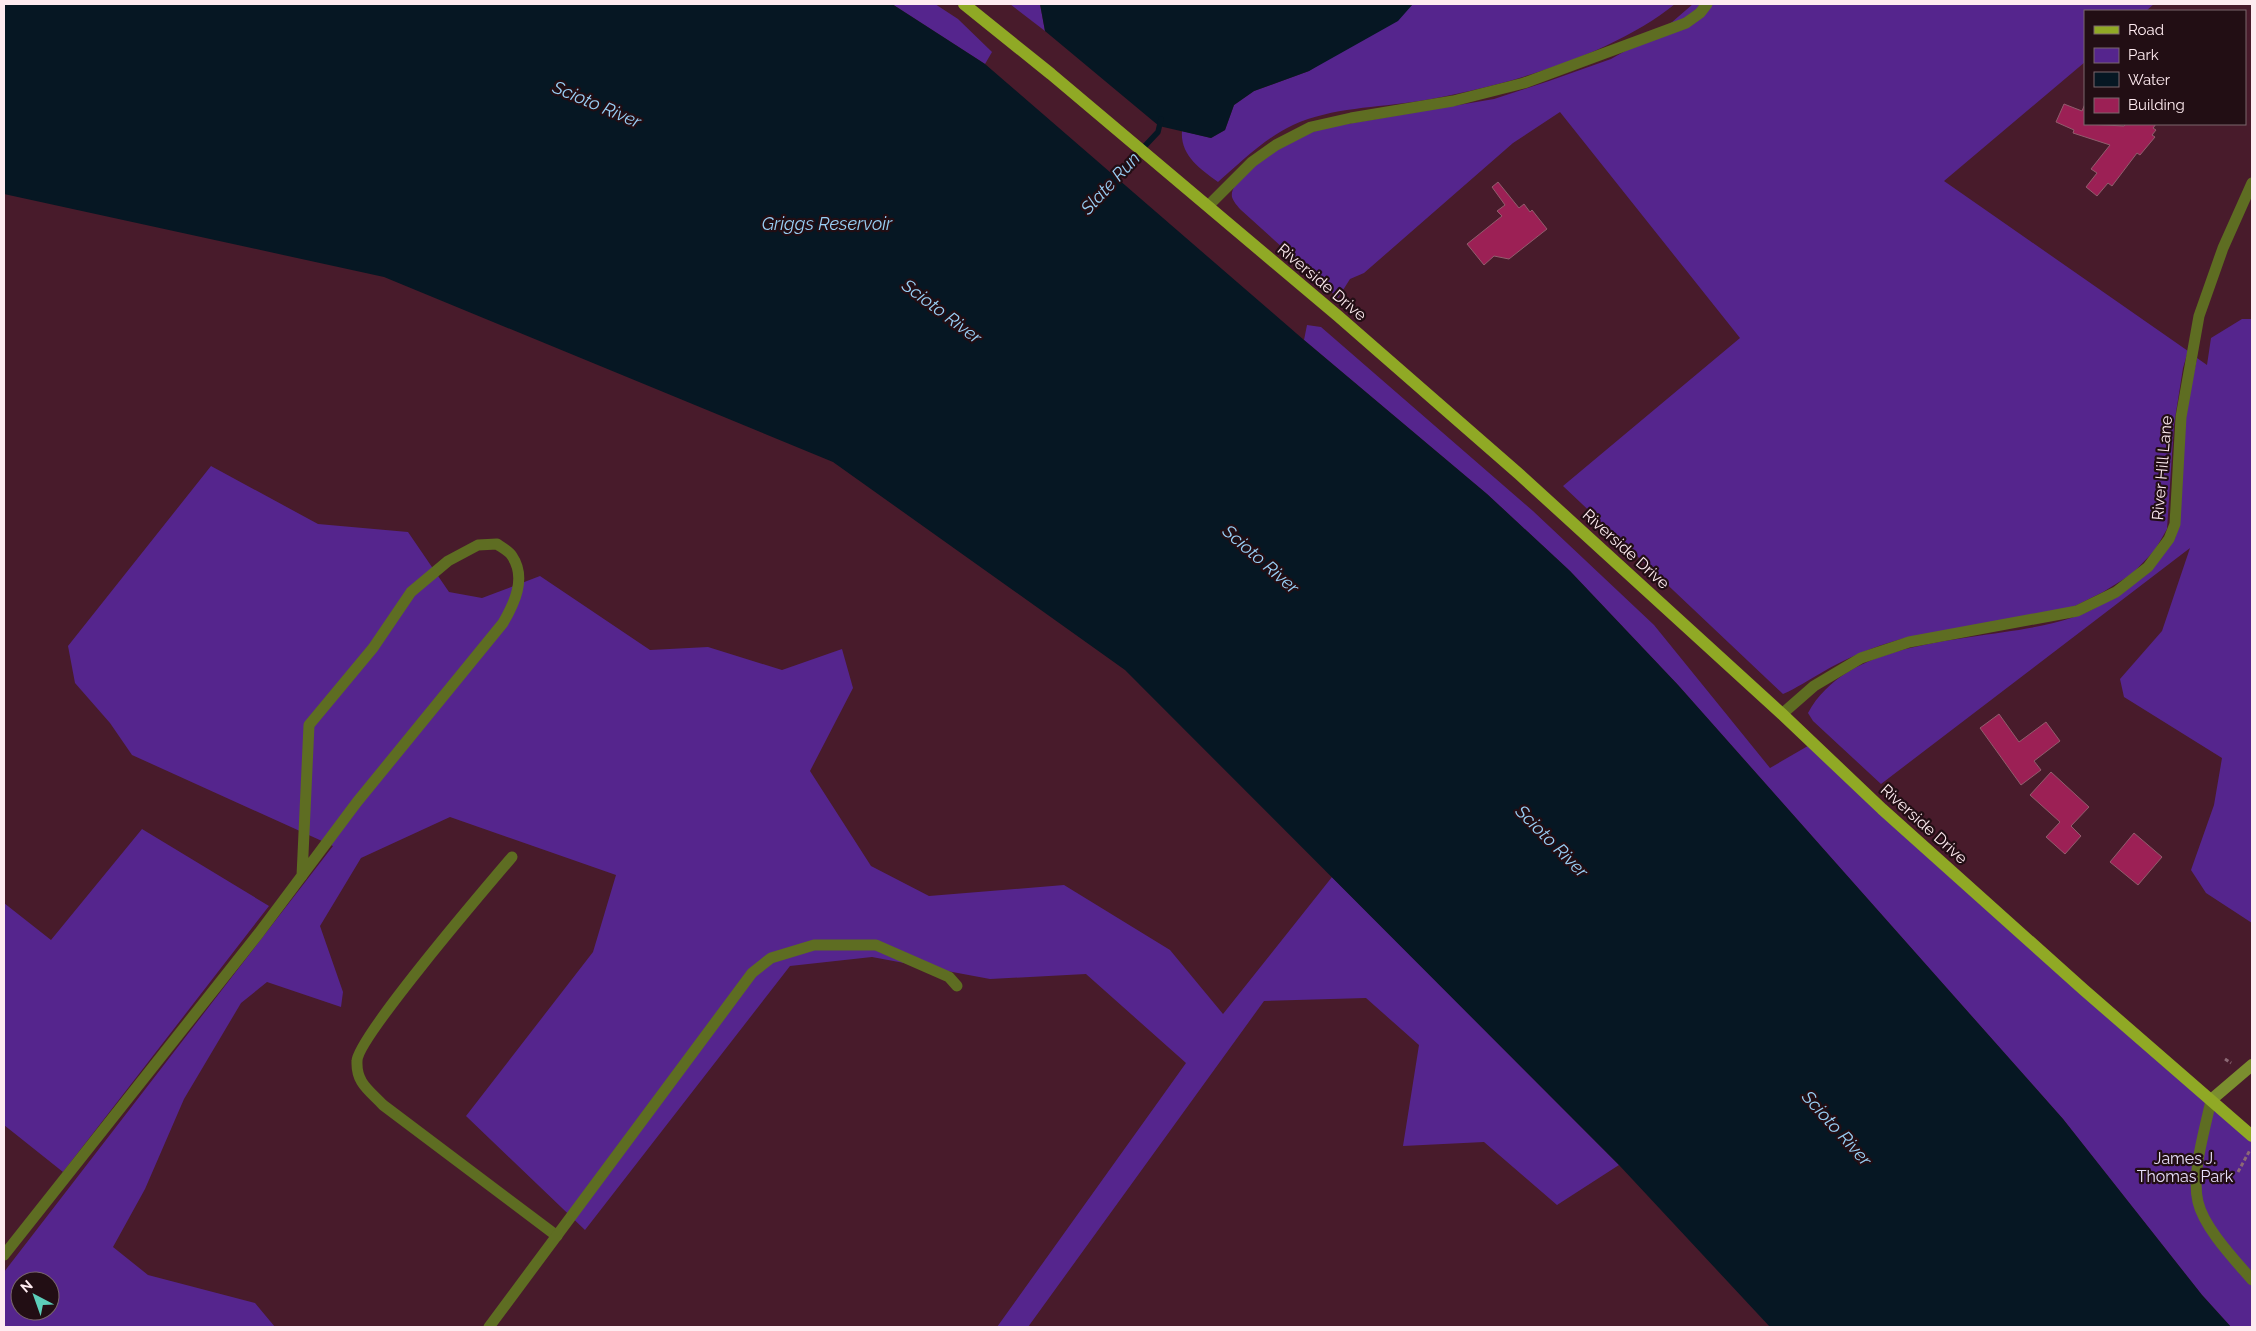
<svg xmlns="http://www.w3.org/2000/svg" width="2256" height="1331" font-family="Raleway,sans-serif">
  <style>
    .green { fill: #55258d; fill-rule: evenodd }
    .water { fill: #061723 }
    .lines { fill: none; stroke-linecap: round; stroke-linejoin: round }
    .stream { stroke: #061723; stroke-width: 5.5 }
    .building { fill: #9c2055; stroke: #915d6d }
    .path { stroke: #8c6975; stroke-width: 3; stroke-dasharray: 4 2.5; stroke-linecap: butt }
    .lane { stroke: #5e6d22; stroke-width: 11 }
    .secondary { stroke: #7b8e2f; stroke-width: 12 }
    .primary { stroke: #90a925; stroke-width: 12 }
    .labels { text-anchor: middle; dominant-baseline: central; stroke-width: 4.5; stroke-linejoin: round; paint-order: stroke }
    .street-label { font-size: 16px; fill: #feebf0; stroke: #220e14 }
    .park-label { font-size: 16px; fill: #e8dffb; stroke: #220e14 }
    .water-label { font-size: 18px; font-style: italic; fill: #99cff5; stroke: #220e14 }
  </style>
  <rect width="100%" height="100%" fill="#481b2b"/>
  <!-- green -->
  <g class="green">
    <path d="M892 4H935L958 19 992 52 985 64Z"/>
    <path d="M1010 4H1040L1045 31Z"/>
    <path d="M1411 4H1675C1611 56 1499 88 1419 101 1376 108 1333 107 1293 125 1265 138 1241 162 1218 182 1200 169 1180 155 1182 131L1211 138 1225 130 1234 105 1254 91 1309 71Z"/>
    <path d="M1693 4H2154L2146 11H2085V62L1944 181 2188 351 2183 368 2174 425 2167 529 2155 550 2132 574 2103 592 2075 606 2049 613 1901 639C1873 647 1846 658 1821 673 1808 680 1797 688 1783 694L1563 486 1740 338 1560 112 1513 143 1364 273 1350 279 1338 298 1241 210C1238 207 1233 201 1232 197 1228 178 1287 141 1303 135 1311 132 1320 130 1329 127L1494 99 1549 81 1611 59 1664 29Z"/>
    <path d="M2242 319H2252V923L2206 893 2191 870 2214 805 2222 758 2124 697 2120 679 2162 631 2190 548 1881 784 1813 721 1808 713C1853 630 1993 644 2071 618 2102 608 2123 591 2145 568 2154 559 2169 549 2175 538 2178 532 2177 519 2177 512 2180 482 2181 451 2184 421 2186 400 2193 379 2197 358L2207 365 2211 338Z"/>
    <path d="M1307 325 1321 327 1533 511 1654 625 1770 768 1813 743 2252 1136V1327H2231L2202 1295 2063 1119 1678 685 1570 571 1487 494 1304 340Z"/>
    <path d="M211 466 318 524 408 532 449 592 482 598 540 576 650 650 708 647 782 670 842 649 853 688 810 771 871 866 929 896 1064 885 1170 950 1223 1014 1332 877 1619 1165 1557 1205 1484 1142 1403 1146 1419 1045 1366 998 1264 1001 1028 1327H997L1186 1063 1086 974 990 979 872 957 790 966 585 1230 466 1116 593 952 616 875 450 817 361 858 320 926 343 992 341 1007 267 982 241 1003 184 1099 145 1189 113 1247 148 1275 255 1303 275 1327H4V1272L333 846 132 755 110 723 75 683 68 646ZM20 1281H50V1311H20Z"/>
    <path d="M142 829 269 906 63 1172 4 1125V903L51 940Z"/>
  </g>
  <!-- water -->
  <g class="water">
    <path d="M4 4H892L985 64 1304 340 1487 494 1570 571 1678 685 2063 1119 2202 1295 2231 1327H1770L1619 1165 1125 670 833 462 384 277 4 194Z"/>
    <path d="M1040 4H1413L1398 21 1309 71 1254 91 1234 105 1225 130 1211 138 1159 126 1045 31Z"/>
  </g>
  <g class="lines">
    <!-- stream -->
    <path class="stream" d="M1112 181 1158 132 1161 119"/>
  </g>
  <!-- building -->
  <g class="building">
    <path d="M2064 104 2082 111 2085 104V124L2124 126 2126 124H2156L2153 128 2156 130 2152 135 2155 137 2140 155 2137 153 2112 186 2108 183 2097 196 2086 187 2097 173 2091 169 2110 145 2073 133 2074 130 2056 122Z"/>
    <path d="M1498 182 1519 208 1524 204 1530 212 1532 210 1547 229 1509 259 1494 256 1484 265 1467 244 1502 216 1497 211 1505 205 1492 187Z"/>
    <path d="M1999 714 2019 742 2046 722 2060 741 2034 761 2041 770 2021 785 1980 728Z"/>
    <path d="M2051 772 2089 807 2071 826 2081 836 2065 854 2046 837 2060 822 2030 795Z"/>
    <path d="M2134 833 2162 857 2138 885 2110 862Z"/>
  </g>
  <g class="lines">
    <!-- path -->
    <g class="path">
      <path d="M2225 1059 2231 1063"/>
      <path d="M2238 1172 2250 1150"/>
    </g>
    <!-- lane -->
    <g class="lane">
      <path d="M1208 206 1252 162 1276 145 1311 127 1351 118 1453 101 1524 83 1686 23 1700 13 1707 4"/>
      <path d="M1782 714 1814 686 1861 658 1909 642 2077 611 2116 592 2148 567 2169 539 2175 524 2181 417 2199 316 2223 248 2252 183"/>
      <path d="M512 857C489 884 357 1038 357 1061 356 1083 369 1090 383 1105L557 1236"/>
      <path d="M2211 1100C2205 1130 2191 1173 2198 1202 2204 1228 2235 1260 2252 1280"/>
      <path d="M4 1255 259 933 357 802 503 623C514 604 527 578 512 556 509 551 501 547 497 544L478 545 448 561 411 592 373 648 309 725 302 876"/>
      <path d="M489 1327 752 973 771 958 814 945H876L949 977 957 986"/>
    </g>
    <!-- secondary -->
    <path class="secondary" d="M2211 1100 2252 1065"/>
    <!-- primary -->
    <path class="primary" d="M964 4 1051 74 1338 316 1519 474 1782 714 1882 809 2084 990 2252 1136"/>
  </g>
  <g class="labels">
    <!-- street labels -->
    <g class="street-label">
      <text transform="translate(1322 282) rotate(40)">Riverside Drive</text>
      <text transform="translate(2162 468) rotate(-85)">River Hill Lane</text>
      <text transform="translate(1626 549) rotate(42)">Riverside Drive</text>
      <text transform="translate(1924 824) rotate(42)">Riverside Drive</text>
    </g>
    <!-- park labels -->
    <g class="park-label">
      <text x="2185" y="1158">James J.<tspan x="2185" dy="18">Thomas Park</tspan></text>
    </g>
    <!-- water labels -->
    <g class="water-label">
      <text transform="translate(597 104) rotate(23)">Scioto River</text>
      <text transform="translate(1110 183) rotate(-47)">Slate Run</text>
      <text x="827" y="223">Griggs Reservoir</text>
      <text transform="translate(942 311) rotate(37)">Scioto River</text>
      <text transform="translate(1261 559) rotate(41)">Scioto River</text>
      <text transform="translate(1552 841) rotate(45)">Scioto River</text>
      <text transform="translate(1837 1128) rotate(48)">Scioto River</text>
    </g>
  </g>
  <!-- border -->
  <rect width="2256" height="1331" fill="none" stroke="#feebf0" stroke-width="10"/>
  <!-- legend -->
  <rect x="2084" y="10" width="162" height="115" fill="#220e14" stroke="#7a666c"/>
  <rect x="2094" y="26" width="25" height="8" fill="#90a925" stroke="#7a666c"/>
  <text x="2128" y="35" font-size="15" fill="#feebf0">Road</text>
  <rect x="2094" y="48" width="25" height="15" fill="#55258d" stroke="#7a666c"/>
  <text x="2128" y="60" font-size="15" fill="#feebf0">Park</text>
  <rect x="2094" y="72" width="25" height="15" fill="#061723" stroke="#7a666c"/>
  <text x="2128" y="85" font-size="15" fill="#feebf0">Water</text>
  <rect x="2094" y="98" width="25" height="15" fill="#9c2055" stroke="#7a666c"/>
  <text x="2128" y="110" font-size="15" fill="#feebf0">Building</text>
  <!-- north arrow -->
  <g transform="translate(35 1296) rotate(319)"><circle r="24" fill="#220e14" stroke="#7a666c"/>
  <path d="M0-4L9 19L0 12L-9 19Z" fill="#5cceba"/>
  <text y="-8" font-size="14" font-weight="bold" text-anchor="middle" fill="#feebf0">N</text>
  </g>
</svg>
